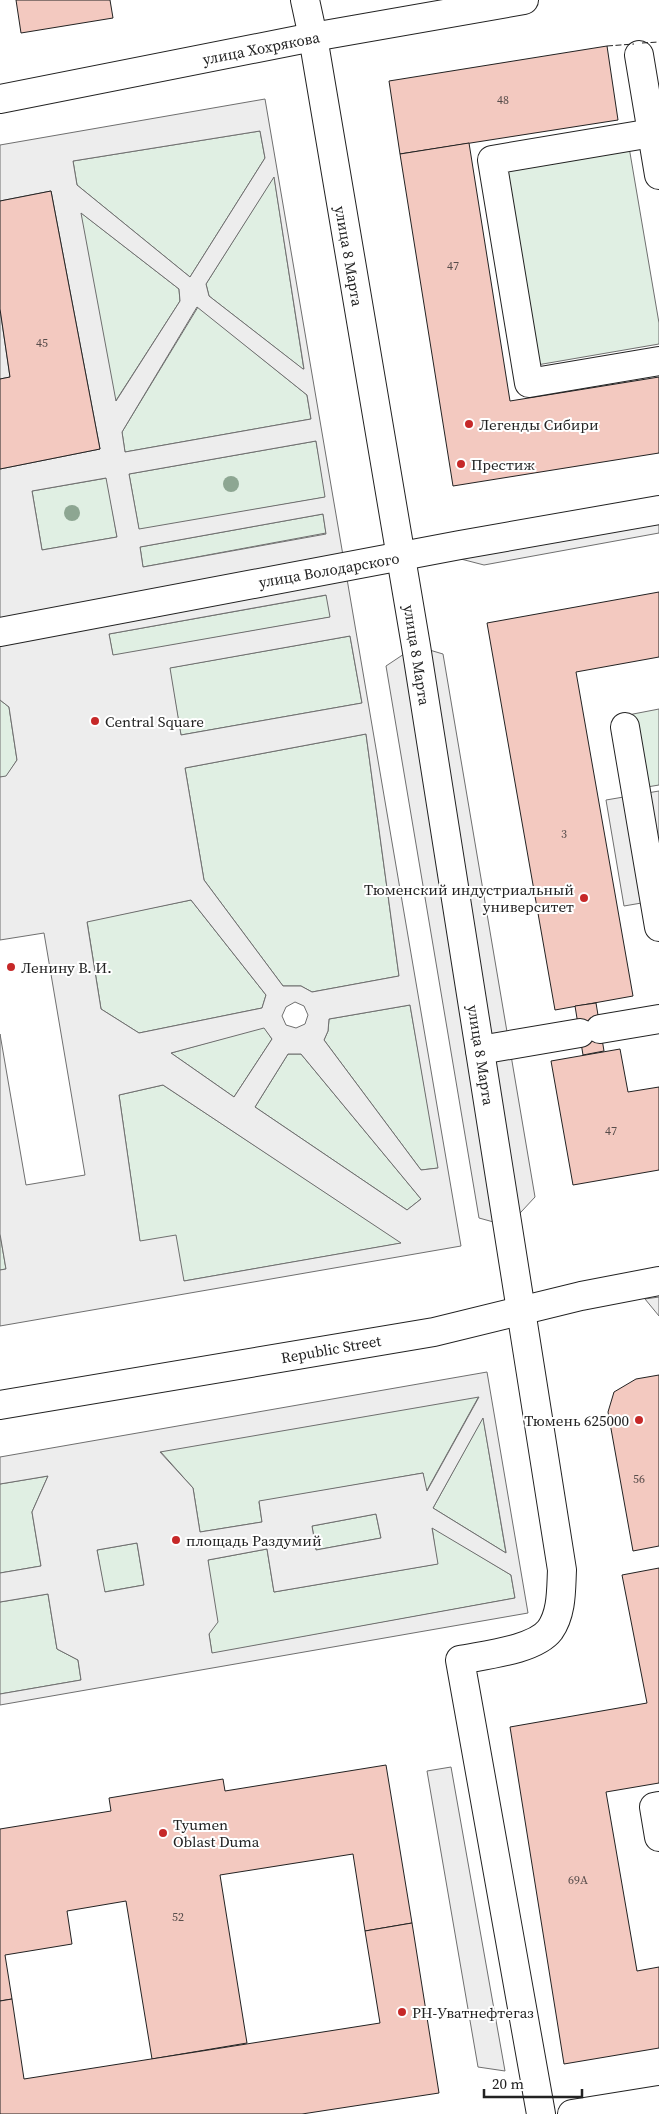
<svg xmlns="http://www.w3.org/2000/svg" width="659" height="2114" font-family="'Source Serif 4',serif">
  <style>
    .green { fill: #e0efe3; stroke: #6f6f6f }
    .parking { fill: #ededed; stroke: #6f6f6f; fill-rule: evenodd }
    .building { fill: #f3c9c0; stroke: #222 }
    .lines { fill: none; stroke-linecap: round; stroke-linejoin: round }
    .minor-casing { stroke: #222; stroke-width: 30 }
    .major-casing { stroke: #222; stroke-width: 30 }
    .minor { stroke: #fff; stroke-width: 28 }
    .major { stroke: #fff; stroke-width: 28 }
    .fence { stroke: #222; stroke-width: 1; stroke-dasharray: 6 2.5; stroke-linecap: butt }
    .tree { fill: #8da692 }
    .poi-dot { fill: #c62828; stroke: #fff; stroke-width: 2 }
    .labels { text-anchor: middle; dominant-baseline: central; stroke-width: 4; stroke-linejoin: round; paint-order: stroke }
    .number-label { font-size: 12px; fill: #564c4a }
    .street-label { font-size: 15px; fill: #222; stroke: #fff }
    .poi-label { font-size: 15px; fill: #222; stroke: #fff; text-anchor: start }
  </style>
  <rect width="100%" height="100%" fill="#fff"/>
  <!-- green -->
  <g class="green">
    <path d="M260 131 265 158 190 277 77 185 73 161Z"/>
    <path d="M629 147 659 323V344L537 365 504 169Z"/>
    <path d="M274 176 304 370 209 296 206 284Z"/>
    <path d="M80 212 179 289 180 301 115 402Z"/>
    <path d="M198 307 307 395 311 419 125 452 122 432Z"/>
    <path d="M316 441 326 497 139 530 129 474Z"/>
    <path d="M107 478 117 537 42 550 32 491Z"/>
    <path d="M323 514 326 533 143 567 140 547Z"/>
    <path d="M327 595 331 617 113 656 109 634Z"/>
    <path d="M350 636 362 703 181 735 169 668Z"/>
    <path d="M0 700 9 707 17 760 6 777H0Z"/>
    <path d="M659 709V785L641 788 628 715Z"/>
    <path d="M366 734 399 976 312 992 301 986H283L204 880 185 768Z"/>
    <path d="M191 900 266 995 262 1008 139 1033 101 1009 87 921Z"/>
    <path d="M410 1005 439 1168 421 1170 324 1040 328 1031 329 1019Z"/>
    <path d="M264 1027 272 1039 234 1097 171 1053Z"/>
    <path d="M288 1054H301L421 1199 407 1210 255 1107Z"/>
    <path d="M163 1085 402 1243 184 1281 140 1242 119 1095Z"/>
    <path d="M0 1234 6 1269 0 1270Z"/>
    <path d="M479 1396 426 1492 423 1473 259 1502 262 1522 200 1532 193 1488 160 1451Z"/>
    <path d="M483 1417 506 1553 433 1508Z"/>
    <path d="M48 1476 32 1512 41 1566 0 1573V1484Z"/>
    <path d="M376 1514 381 1538 316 1550 312 1526Z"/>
    <path d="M432 1527 511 1575 515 1598 212 1654 209 1634 208 1560 267 1549 274 1592 437 1564Z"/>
    <path d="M137 1543 144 1585 104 1592 97 1550Z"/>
    <path d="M48 1594 57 1649 78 1660 81 1680 0 1694V1602Z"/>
  </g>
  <!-- parking -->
  <g class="parking">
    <path d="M265 99 461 1246 0 1326V1270L6 1269 0 1234V1034L26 1185 85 1175 44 933 0 940V777L6 776 17 760 9 707 0 700V469L100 449 51 191 0 201V145ZM260 131 265 158 190 277 77 185 73 161ZM274 177 304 369H303L209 296 206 284ZM81 213 179 289 180 301 116 401ZM197 307 307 395 311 419 125 452 122 432ZM316 441 325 497 139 529 129 474ZM106 478 117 537 42 550 32 491ZM323 514 326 534 143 567 140 547ZM326 595 330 617 113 655 109 634ZM350 636 362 703 181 735 170 668ZM366 734 399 976 312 992 301 986H283L204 880 185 768ZM191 900 266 995 262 1008 139 1033 101 1009 87 922ZM295 1002 304 1006 308 1015 305 1024 296 1028 286 1025 282 1016 286 1007ZM410 1005 438 1168 421 1170 324 1040 328 1031 329 1019ZM264 1028 272 1039 234 1097 171 1053ZM288 1054H301L421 1199 407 1210 255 1107ZM163 1085 401 1243 184 1281 176 1235 140 1241 119 1095Z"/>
    <path d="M0 309 10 377 0 379Z"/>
    <path d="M659 521V533L484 565 457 558Z"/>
    <path d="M416 646 443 654 535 1197 508 1226 479 1218 386 666Z"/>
    <path d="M659 791V900L624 906 606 800Z"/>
    <path d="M659 1297V1316L645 1299Z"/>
    <path d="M487 1372 528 1613 0 1705V1694L81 1680 78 1660 57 1649 48 1594 0 1602V1573L41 1566 32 1512 48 1476 0 1484V1457ZM479 1397 427 1491 423 1473 259 1501 262 1522 200 1532 193 1488 160 1452ZM483 1418 506 1552V1553L433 1508ZM376 1514 381 1538 316 1550 312 1526ZM432 1528 511 1575 515 1598 212 1653 209 1634 218 1622 208 1560 267 1549 274 1592 438 1564ZM137 1543 144 1585 105 1592 97 1550Z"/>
    <path d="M451 1767 505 2071 478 2067 427 1771Z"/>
  </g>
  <!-- building -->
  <g class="building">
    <path d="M16 0H110L113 18 21 33Z"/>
    <path d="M607 46 618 120 400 154 389 81Z"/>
    <path d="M469 143 510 401 659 377V453L453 486 400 154Z"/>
    <path d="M51 191 100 449 0 469V379L10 377 0 309V201Z"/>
    <path d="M659 592V657L576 672 633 996 555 1010 487 623Z"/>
    <path d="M596 1003 604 1051 583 1055 575 1006Z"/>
    <path d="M620 1049 628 1092 659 1087V1170L573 1185 551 1061Z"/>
    <path d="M659 1375V1546L633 1551 608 1412 614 1392 636 1379Z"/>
    <path d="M659 1568V1783L606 1792 637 1971 659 1967V2048L564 2064 510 1727 647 1703 622 1575Z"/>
    <path d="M386 1765 412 1923 365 1931 353 1854 220 1875 247 2043 152 2059 126 1901 67 1911 72 1944 5 1955 12 1999 0 2001V1829L111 1811 109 1798 223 1779 225 1791Z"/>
    <path d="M412 1923 439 2093 302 2114H0V2001L12 1999 24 2079 380 2023 365 1931Z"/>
  </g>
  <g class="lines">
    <!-- minor casing -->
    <g class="minor-casing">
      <g id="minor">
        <path d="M305 0 313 37 416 646 562 1570C561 1590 562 1613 550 1630 535 1650 484 1655 460 1660L541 2114"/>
        <path d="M639 55 659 175"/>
        <path d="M0 99 313 37 524 0"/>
        <path d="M652 133 492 160 529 383 659 361"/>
        <path d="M0 632 460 545 659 510"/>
        <path d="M625 727 659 927"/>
        <path d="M600 1029 659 1019"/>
        <path d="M480 1050 580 1033"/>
        <path d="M659 1806 654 1807 659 1837"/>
      </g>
    </g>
    <!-- major casing -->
    <g class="major-casing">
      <g id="major">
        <path d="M0 1405 434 1332 581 1296 659 1281"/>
        <path d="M572 2114 659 2100"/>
      </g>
    </g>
    <!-- minor -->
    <use href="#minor" class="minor"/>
    <!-- major -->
    <use href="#major" class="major"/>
    <!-- fence -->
    <g class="fence">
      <path d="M642 43 659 42"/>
      <path d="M607 46 634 44"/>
    </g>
  </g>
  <!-- trees -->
  <g class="tree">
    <circle cx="231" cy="484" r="8"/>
    <circle cx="72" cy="513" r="8"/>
  </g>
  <!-- markers -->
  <g class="poi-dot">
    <circle cx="469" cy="424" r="5"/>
    <circle cx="461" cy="464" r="5"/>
    <circle cx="95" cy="721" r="5"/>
    <circle cx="584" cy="898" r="5"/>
    <circle cx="11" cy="967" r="5"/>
    <circle cx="639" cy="1420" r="5"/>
    <circle cx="176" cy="1540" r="5"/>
    <circle cx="163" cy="1833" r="5"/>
    <circle cx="402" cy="2012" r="5"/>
  </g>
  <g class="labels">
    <!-- number labels -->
    <g class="number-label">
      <text x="503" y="100">48</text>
      <text x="453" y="266">47</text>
      <text x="42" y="343">45</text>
      <text x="564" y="834">3</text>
      <text x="611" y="1131">47</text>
      <text x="639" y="1479">56</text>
      <text x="578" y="1880">69А</text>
      <text x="178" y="1917">52</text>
    </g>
    <!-- street labels -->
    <g class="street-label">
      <text transform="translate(261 48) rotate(-11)">улица Хохрякова</text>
      <text transform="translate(349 256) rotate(80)">улица 8 Марта</text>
      <text transform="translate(329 570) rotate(-10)">улица Володарского</text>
      <text transform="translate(417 655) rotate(81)">улица 8 Марта</text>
      <text transform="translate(481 1055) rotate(81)">улица 8 Марта</text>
      <text transform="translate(331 1349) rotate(-10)">Republic Street</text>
    </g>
    <!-- poi labels -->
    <g class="poi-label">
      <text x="479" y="424">Легенды Сибири</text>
      <text x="471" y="464">Престиж</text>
      <text x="105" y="721">Central Square</text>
      <text x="574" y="889" text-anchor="end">Тюменский индустриальный<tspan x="574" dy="17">университет</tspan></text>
      <text x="21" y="967">Ленину В. И.</text>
      <text x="629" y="1420" text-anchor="end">Тюмень 625000</text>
      <text x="186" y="1540">площадь Раздумий</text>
      <text x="173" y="1824">Tyumen<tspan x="173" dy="17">Oblast Duma</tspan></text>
      <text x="412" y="2012">РН-Уватнефтегаз</text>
    </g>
  </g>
  <!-- scale -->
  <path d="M484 2089v8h98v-8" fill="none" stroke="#222222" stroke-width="2.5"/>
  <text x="492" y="2089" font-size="15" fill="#222222" stroke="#ffffff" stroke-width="4" paint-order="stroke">20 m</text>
</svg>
